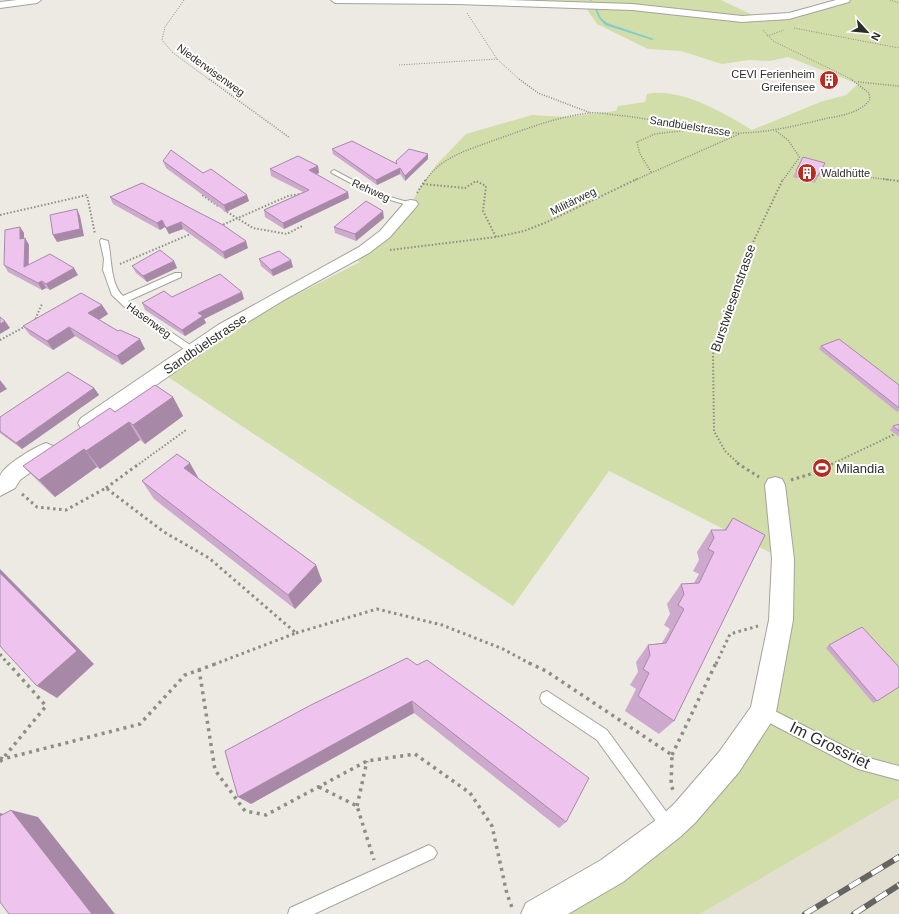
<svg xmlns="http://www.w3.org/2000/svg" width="899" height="914" font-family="Helvetica,sans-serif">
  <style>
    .built { fill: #e2dfd0 }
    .green { fill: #d2dea9 }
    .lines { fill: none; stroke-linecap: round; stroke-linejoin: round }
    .stream { fill: #82ccce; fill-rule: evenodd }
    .service-casing { stroke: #a4a39c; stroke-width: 2 }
    .minor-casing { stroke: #a4a39c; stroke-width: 2 }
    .tertiary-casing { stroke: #a4a39c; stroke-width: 2 }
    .path-far4 { stroke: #8d8c86; stroke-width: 1; stroke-dasharray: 1 1.5; stroke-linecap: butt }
    .path-far3 { stroke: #8d8c86; stroke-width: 1.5; stroke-dasharray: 1 1.5; stroke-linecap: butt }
    .path-far2 { stroke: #8d8c86; stroke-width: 2; stroke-dasharray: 1.5 2; stroke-linecap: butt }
    .path-far1 { stroke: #8d8c86; stroke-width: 3; stroke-dasharray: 2.5 3.5; stroke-linecap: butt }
    .path { stroke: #8d8c86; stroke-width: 3.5; stroke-dasharray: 3 4.5; stroke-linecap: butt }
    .service { fill: #fff; fill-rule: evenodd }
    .minor { fill: #fff; fill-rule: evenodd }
    .tertiary { fill: #fff; fill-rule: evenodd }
    .rail-casing { stroke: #656460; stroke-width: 6 }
    .rail { stroke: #fff; stroke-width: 4.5; stroke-dasharray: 13; stroke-linecap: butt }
    .wall { fill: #cda9ce }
    .shaded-wall { fill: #a789a7 }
    .building { fill: #eec4ef; stroke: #a789a7 }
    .labels { text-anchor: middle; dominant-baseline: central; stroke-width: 4; stroke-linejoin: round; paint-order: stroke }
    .far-street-label { font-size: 11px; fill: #2d2c29; stroke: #fff }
    .far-poi-label { font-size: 11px; fill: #2d2c29; stroke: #fff; text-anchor: end }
    .street-label { font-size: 13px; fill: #2d2c29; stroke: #fff }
    .poi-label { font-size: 13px; fill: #2d2c29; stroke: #fff; text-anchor: start }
    .near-street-label { font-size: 16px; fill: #2d2c29; stroke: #fff }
  </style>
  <rect width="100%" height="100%" fill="#eceae3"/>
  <!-- built -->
  <path class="built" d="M899 798V914H700Z"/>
  <!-- green -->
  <path class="green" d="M335 0H721L761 19 789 16 846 0H899V798L700 914H538L612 871 763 712 783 559 609 471 513 606 162 373 224 329 231 333 280 303 360 262 351 257 411 204 422 184 438 163 466 134 532 115 566 117 616 111 618 106 645 102 647 94C680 87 724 113 752 130L820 102 846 95 858 84 788 57 770 61 749 60 722 64 681 51 648 49 597 24 584 5Z"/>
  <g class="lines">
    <!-- stream -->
    <g class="stream">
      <path d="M589 0H592L591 1Z"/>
      <path d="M594 7H596L601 18 607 23 654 39 652 40 605 25 599 18Z"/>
    </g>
    <!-- service casing -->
    <g class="service-casing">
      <g id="service">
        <path d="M334 170 377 193 414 204 411 206 373 195 332 173 331 172Z"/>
        <path d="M101 239 108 241C112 259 110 284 123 296L175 273H181V277L128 301 138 310 196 349 197 351 196 353H190L132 314 112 295 103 270 104 259 100 241Z"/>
        <path d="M547 691 607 730 673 821 675 826 673 831 668 833 663 831 597 740 542 703 540 698 542 693Z"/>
        <path d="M763 705 865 757 899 766V780L858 769 758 717 756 712 758 707Z"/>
        <path d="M429 845 434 848 437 853 434 858 314 914H288L290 908Z"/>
      </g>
    </g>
    <!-- minor casing -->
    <g class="minor-casing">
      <g id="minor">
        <path d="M411 200 416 201 418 204 416 207 390 237 369 253 284 300 230 333 95 428 88 430 81 428 78 423 81 418 218 325 359 247 380 231 406 201Z"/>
        <path d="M46 443 53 446 56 451 53 456 20 480 15 488 0 496C0 490 0 481 0 476 4 465 35 447 46 443Z"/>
        <path d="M775 477 782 479 785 485 794 559 793 620 776 712 772 721 739 772 695 823 680 837 623 882 568 914H521L526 903 601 860 660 817 675 803 719 752 751 707 769 620 772 559 765 485 768 479Z"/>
      </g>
    </g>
    <!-- tertiary casing -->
    <g class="tertiary-casing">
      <g id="tertiary">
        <path d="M17 0H41L37 3 0 8V2Z"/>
        <path d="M331 0H506L632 4 742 16 789 13 836 0H850L849 2 789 19 742 22 632 10 457 4 335 3Z"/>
      </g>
    </g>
    <!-- path-far4 -->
    <g class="path-far4">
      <path d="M184 0 165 27 162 40 173 53 210 80"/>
      <path d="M890 0 899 3"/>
      <path d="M467 13 497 59 520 80"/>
      <path d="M794 28 899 48"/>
      <path d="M763 30 773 41 853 80"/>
      <path d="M767 36 784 30"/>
      <path d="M399 65 497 59"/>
    </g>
    <!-- path-far3 -->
    <g class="path-far3">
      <path d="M209 79 290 138"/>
      <path d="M519 79 538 93 591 113"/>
      <path d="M858 82 899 86"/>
      <path d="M776 131 788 140 800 158"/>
      <path d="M819 168 844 174 891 180"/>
      <path d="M651 172 640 154 637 142 655 134 697 129"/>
      <path d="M426 180C441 157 468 150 492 141 524 130 557 116 591 113 599 112 607 114 615 115 651 118 685 128 720 132 755 136 790 127 824 119 839 116 862 113 870 99L869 93 851 79"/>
      <path d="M635 180 739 134"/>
      <path d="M783 180 799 158"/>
    </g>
    <!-- path-far2 -->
    <g class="path-far2">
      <path d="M883 179 899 181"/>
      <path d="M423 184 465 188 476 181 486 186 483 211 496 237"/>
      <path d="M203 192 202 195 218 206"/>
      <path d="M417 193 426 179"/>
      <path d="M224 210 253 228 287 234 302 226"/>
      <path d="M0 215 87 195 95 234"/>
      <path d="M220 226 288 196 300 194"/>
      <path d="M390 250 496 237 524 231 547 222 637 179"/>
      <path d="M120 264 193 233"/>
      <path d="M34 322 42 304"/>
      <path d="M0 340 26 326"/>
      <path d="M139 464 186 430"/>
      <path d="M739 464 725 451 714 431 713 354 747 255 783 179"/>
      <path d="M832 464 895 434"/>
    </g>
    <!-- path-far1 -->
    <g class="path-far1">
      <path d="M737 463 759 477"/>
      <path d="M791 480 814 473 834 463"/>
      <path d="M106 488 140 463"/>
      <path d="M22 494 37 507 66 510 106 488 164 532 209 558 296 633 215 664"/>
      <path d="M296 633 377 609 442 625 503 649 531 664"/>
      <path d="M0 654 8 664"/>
      <path d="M716 664 730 634 758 626"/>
    </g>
    <!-- path -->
    <g class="path">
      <path d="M529 663 546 671 672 755 671 786 674 791"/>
      <path d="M199 669 215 770 245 811 266 815 367 761 415 754 470 793 492 826 507 894 513 910"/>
      <path d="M672 755 716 663"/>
      <path d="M0 758 3 759 140 724 185 675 218 663"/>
      <path d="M0 762 46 706 8 663"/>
      <path d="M319 787 357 806 374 860"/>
      <path d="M357 806 367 761"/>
    </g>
    <!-- service -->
    <use href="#service" class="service"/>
    <!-- minor -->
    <use href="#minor" class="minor"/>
    <!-- tertiary -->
    <use href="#tertiary" class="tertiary"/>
    <!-- rail casing -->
    <g class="rail-casing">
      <g id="rail">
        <path d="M805 914 899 857"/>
        <path d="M854 914 899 885"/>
      </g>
    </g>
    <!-- rail -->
    <use href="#rail" class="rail"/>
  </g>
  <!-- wall -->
  <g class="wall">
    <path d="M332 149 396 163V161L428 159 405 181 400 174 377 185 333 154Z"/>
    <path d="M163 161 203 173 249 201 226 212 166 168Z"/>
    <path d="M825 163 815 183 793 177 796 171Z"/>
    <path d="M318 166 319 173 316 174 349 198 284 229 265 217 264 210 303 192 271 176 270 169Z"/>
    <path d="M142 183 248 248 225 259 183 229 169 234 165 227 160 230 113 204 110 197Z"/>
    <path d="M384 218 356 241 335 233 334 227Z"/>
    <path d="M20 227 24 233V239L25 238 29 245V264L78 275 50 290 46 288 42 290 8 272 4 265Z"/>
    <path d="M259 259 293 267 273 276 261 266Z"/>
    <path d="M174 261 177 268 147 282 136 273 132 266Z"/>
    <path d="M172 297 244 299 204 319 206 323 185 336 145 310 142 303Z"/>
    <path d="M102 305 108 314 99 320 145 349 122 365 75 336 53 350 30 335 23 326Z"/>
    <path d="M821 346 899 385V411L897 412 819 349Z"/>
    <path d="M94 388 99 395 22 449 0 433V417Z"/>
    <path d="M173 397 183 416 145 444 140 440 100 469 97 467 55 497 40 483 23 466 115 412Z"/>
    <path d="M899 424V437L890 430 893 426Z"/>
    <path d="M198 479 316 565 322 581 295 609 154 499 142 481Z"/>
    <path d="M733 518 674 721 659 734 625 711 636 689 630 685 638 672 636 662 648 645 662 643 670 629 664 625 670 614 667 604 681 584 694 583 699 574 693 571 699 560 697 552 711 530H724Z"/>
    <path d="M829 645 877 701 873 703 826 648Z"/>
    <path d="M407 658 566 822 559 828 414 713 251 804Z"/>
  </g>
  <!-- shaded-wall -->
  <g class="shaded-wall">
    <path d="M428 154V159L405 181V176Z"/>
    <path d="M318 166 319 173 311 177 309 170Z"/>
    <path d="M400 168V174L377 185 376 180Z"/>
    <path d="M348 192 349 198 284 229 283 223Z"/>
    <path d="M247 195 249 201 226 212 224 205Z"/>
    <path d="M77 209 80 216 84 236 57 242 53 235Z"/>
    <path d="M383 211 384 218 356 241 355 234Z"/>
    <path d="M162 220 165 227 160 230 157 223Z"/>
    <path d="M181 222 183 229 169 234 166 228Z"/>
    <path d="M20 227 24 233V246L20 239Z"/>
    <path d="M25 238 29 245 28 273 24 267Z"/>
    <path d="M246 241 248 248 225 259 223 252Z"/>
    <path d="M291 260 293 267 273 276 271 270Z"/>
    <path d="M174 261 177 268 147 282 143 276Z"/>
    <path d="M74 268 78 275 50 290 46 284Z"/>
    <path d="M42 281 46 288 42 290 38 283Z"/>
    <path d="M242 292 244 299 204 319 206 323 185 336 182 330 198 313Z"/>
    <path d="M102 305 108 314 94 323 88 313Z"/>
    <path d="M5 321 10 328 0 334V324Z"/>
    <path d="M69 327 75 336 53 350 47 341Z"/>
    <path d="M140 339 145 349 122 365 117 356Z"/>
    <path d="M0 380 7 389 0 393Z"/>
    <path d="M94 388 99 395 22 449 16 443Z"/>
    <path d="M173 397 183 416 145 444 133 425Z"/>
    <path d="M129 422 140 440 100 469 86 451Z"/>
    <path d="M84 449 97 467 55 497 39 480Z"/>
    <path d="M190 463 200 481 184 468Z"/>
    <path d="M316 565 322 581 295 609 288 595Z"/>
    <path d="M0 569 94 664 57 698 37 686 0 573Z"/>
    <path d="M412 701 414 713 251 804 238 797Z"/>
    <path d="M11 810 38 817 115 914H92L0 820V813L15 817Z"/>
  </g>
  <!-- building -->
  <g class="building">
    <path d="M352 141 397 164 396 161 409 149 428 154 405 176 400 168 376 180 332 149Z"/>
    <path d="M171 150 203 173 211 169 247 195 224 205 163 161Z"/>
    <path d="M298 156 318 166 309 170 348 192 283 223 264 210 309 190 270 169Z"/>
    <path d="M803 157 825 163 818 176 796 171Z"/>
    <path d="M142 183 223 225 246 241 223 252 181 222 166 228 162 220 157 223 110 197Z"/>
    <path d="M366 201 383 211 355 234 334 227Z"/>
    <path d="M77 209 80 229 53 235 50 215Z"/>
    <path d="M20 227V239L25 238 24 267 50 254 74 268 46 284 42 281 38 283 4 265 5 230Z"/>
    <path d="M160 250 174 261 143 276 132 266Z"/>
    <path d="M279 251 291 260 271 270 259 259Z"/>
    <path d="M220 274 242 292 198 313 203 316 182 330 142 303 164 291 172 297Z"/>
    <path d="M81 293 102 305 88 313 118 331 120 330 140 339 117 356 69 327 47 341 23 326Z"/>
    <path d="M0 317 5 321 0 324Z"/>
    <path d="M839 339 899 385V408L821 346Z"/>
    <path d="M68 372 94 388 16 443 0 431V417Z"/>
    <path d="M155 385 173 397 133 425 129 422 86 451 84 449 39 480 23 466 110 408 115 412Z"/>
    <path d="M899 424V431L893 426Z"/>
    <path d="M177 454 190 463 184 468 316 565 288 595 142 481Z"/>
    <path d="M733 518 765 535 674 721 638 696 649 673 643 669 650 655 648 645 666 643 684 609 678 605 684 594 681 584 699 583 714 552 708 549 714 538 711 530H726Z"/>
    <path d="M0 573 77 651 37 686 0 646Z"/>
    <path d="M862 627 899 667V687L877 701 829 645Z"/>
    <path d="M407 658 417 665 427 660 589 778 566 822 412 701 238 797 225 751 311 705Z"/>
    <path d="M11 810 92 914H9L0 902V816Z"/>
  </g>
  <!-- icons -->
  <defs>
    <g id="building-disc" transform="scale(1)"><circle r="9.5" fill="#b92b1e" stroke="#fff"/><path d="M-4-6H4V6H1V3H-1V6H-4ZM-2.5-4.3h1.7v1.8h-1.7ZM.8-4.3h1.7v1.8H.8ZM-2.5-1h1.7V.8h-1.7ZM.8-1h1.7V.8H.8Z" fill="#fff"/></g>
    <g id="stadium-disc" transform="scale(1)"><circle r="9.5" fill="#b92b1e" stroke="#fff"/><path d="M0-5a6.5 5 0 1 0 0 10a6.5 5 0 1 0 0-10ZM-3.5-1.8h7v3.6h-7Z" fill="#fff"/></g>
  </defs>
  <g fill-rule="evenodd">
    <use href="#building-disc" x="829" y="80"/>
    <use href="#building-disc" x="807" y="173"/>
    <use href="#stadium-disc" x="822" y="468"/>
  </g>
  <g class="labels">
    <!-- far-street labels -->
    <g class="far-street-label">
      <text transform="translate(211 70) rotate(36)">Niederwisenweg</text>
      <text transform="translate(690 126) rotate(9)">Sandbüelstrasse</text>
      <text transform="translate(371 190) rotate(24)">Rehweg</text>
      <text transform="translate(573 201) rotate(-26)">Militärweg</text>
      <text transform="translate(149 320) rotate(36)">Hasenweg</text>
    </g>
    <!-- far-poi labels -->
    <g class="far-poi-label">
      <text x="815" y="74">CEVI Ferienheim<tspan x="815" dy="13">Greifensee</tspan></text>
      <text x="821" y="173" text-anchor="start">Waldhütte</text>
    </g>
    <!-- street labels -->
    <g class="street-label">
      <text transform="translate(733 298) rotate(-71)">Burstwiesenstrasse</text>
      <text transform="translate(205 344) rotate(-34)">Sandbüelstrasse</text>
    </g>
    <!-- poi labels -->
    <g class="poi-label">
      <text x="836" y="468">Milandia</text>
    </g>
    <!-- near-street labels -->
    <g class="near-street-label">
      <text transform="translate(830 745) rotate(26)">Im Grossriet</text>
    </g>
  </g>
  <!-- north arrow -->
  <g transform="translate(867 32) rotate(117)" stroke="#ffffff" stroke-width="3" paint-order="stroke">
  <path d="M0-3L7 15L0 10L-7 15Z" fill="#2d2c29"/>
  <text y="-6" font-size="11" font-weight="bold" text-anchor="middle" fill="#2d2c29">N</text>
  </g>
</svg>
